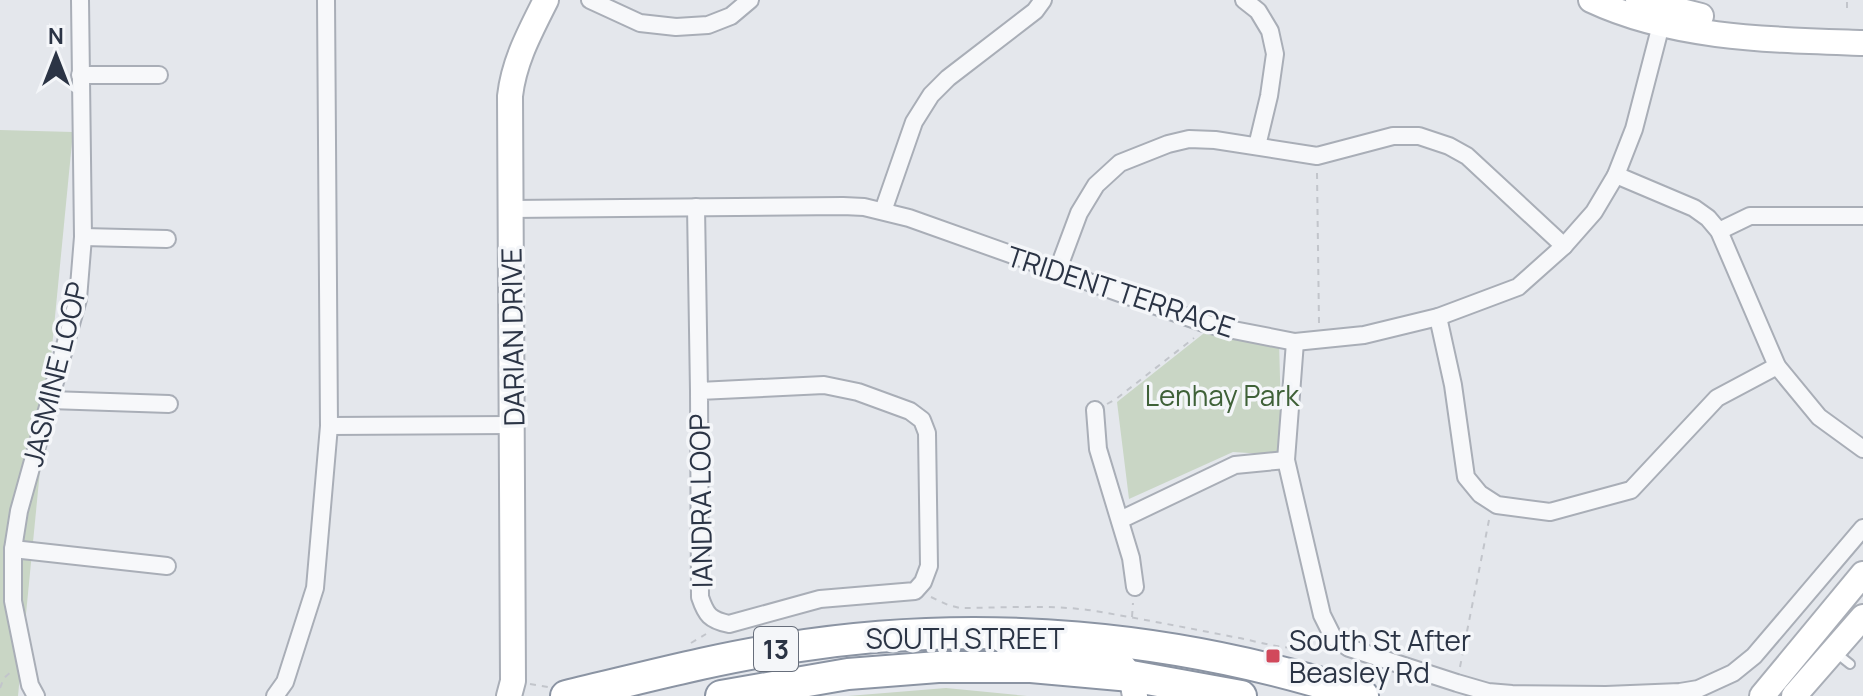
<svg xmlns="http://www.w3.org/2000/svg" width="1863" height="696" font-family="Manrope,sans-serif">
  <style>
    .green { fill: #c9d6c5 }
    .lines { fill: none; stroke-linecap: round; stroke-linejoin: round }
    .lane-casing { stroke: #a9aeb7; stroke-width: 12 }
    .street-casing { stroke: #a9aeb7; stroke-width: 20 }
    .secondary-casing { stroke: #a9aeb7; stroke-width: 28 }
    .highway-casing { stroke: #8b94a3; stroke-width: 34 }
    .path { stroke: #c2c5cb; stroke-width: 2; stroke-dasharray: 6 6; stroke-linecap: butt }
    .lane { stroke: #f7f8fa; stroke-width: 8 }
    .street { stroke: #f7f8fa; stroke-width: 16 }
    .secondary { stroke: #fff; stroke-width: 24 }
    .highway { stroke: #fff; stroke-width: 30 }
    .poi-dot { fill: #d1495b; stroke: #f4f6f9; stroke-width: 3 }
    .labels { text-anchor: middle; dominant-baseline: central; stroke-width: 7; stroke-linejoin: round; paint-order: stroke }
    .shield { fill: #f4f6f9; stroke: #676e7b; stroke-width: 2 }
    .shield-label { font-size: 26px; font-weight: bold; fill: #2b3445 }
    .street-label { font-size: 28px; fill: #2b3445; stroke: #f4f6f9 }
    .park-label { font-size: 28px; fill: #3f6138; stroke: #f4f6f9 }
    .poi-label { font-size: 28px; fill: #2b3445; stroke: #f4f6f9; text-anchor: start }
  </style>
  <rect width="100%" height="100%" fill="#e4e7ec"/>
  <!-- green -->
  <g class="green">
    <path d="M0 130 73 132 18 696H0Z"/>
    <path d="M1208 330 1279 340 1282 455 1233 452 1129 499 1117 402Z"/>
    <path d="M946 688 1027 696H848Z"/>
  </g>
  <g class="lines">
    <!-- lane casing -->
    <g class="lane-casing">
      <path id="lane" d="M1835 652 1850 664"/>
    </g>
    <!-- street casing -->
    <g class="street-casing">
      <g id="street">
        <path d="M590 0 640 23 676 27 708 25 731 16 750 0"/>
        <path d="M1244 0 1258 11 1270 31 1275 54 1269 96 1257 146"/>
        <path d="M80 75H159"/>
        <path d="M1616 175 1694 208 1708 218 1719 231 1777 366 1819 417 1863 449"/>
        <path d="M696 207 699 391 824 385 858 392 910 411 922 420 927 433 929 566 923 582 915 591 820 599 729 624C710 620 706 615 700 597L699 391"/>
        <path d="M510 209 843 206 864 207 909 218 1204 323 1218 327 1295 342 1364 335 1438 317 1518 287 1564 246 1594 212 1616 175 1634 129 1663 17"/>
        <path d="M883 211 914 122 931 95 948 78 1035 11 1043 0"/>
        <path d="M1719 231 1750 216H1863"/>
        <path d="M83 237 167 239"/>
        <path d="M1057 272 1079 213 1096 185 1120 163 1168 144 1189 139 1215 140 1317 156 1393 136H1419L1449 146 1467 156 1564 246"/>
        <path d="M1438 317 1453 385 1466 477 1480 494 1497 505 1550 512 1631 490 1717 398 1777 366"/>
        <path d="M1295 342 1286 460 1322 615 1333 637 1349 648 1457 683 1488 692 1512 694 1606 695 1680 692 1698 689 1709 684 1733 673 1754 656 1863 528"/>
        <path d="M50 400 169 404"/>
        <path d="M1095 410 1098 449 1131 558 1135 587"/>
        <path d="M329 426 513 425"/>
        <path d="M1120 520 1235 465 1286 460"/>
        <path d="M13 549 167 566"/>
        <path d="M36 696 30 685 13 601V549L19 511 78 299 83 237 80 0"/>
        <path d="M275 696 285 682 315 588 329 426 326 0"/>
      </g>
    </g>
    <!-- secondary casing -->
    <g class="secondary-casing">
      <g id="secondary">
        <path d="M1591 0C1674 39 1773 40 1863 43"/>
        <path d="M1638 0 1701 16"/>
        <path d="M1002 640 1032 650 1111 658 1123 666 1131 676 1135 696"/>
        <path d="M509 696 513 681 510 96C514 61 530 32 546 0"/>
        <path d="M1762 696 1863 574"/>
        <path d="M1794 696 1863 617"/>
      </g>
    </g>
    <!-- highway casing -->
    <g class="highway-casing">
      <g id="highway">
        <path d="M566 696C639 679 712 659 786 648 979 617 1178 635 1363 696"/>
        <path d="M721 696 848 674 938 667H1031L1131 676 1241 696"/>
      </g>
    </g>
    <!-- path -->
    <g class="path">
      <path d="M1847 8V0"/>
      <path d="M1317 173 1319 323"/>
      <path d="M1107 404 1116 399 1194 338"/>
      <path d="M931 597 948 605 960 608C1004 608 1051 604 1095 611 1142 619 1188 628 1234 637 1262 642 1290 653 1319 646"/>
      <path d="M1132 617 1133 603"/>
      <path d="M691 643 706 634"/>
      <path d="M1460 667 1489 520"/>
      <path d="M530 684 548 687"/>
      <path d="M0 688 4 678 13 670"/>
    </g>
    <!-- lane -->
    <use href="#lane" class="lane"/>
    <!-- street -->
    <use href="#street" class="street"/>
    <!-- secondary -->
    <use href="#secondary" class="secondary"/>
    <!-- highway -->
    <use href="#highway" class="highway"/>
  </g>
  <!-- markers -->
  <rect class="poi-dot" x="1265" y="648" width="16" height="16" rx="4"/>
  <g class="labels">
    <!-- shield labels -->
    <rect class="shield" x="754" y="627" width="44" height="44" rx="6"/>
    <g class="shield-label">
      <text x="776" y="649">13</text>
    </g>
    <!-- street labels -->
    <g class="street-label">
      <text transform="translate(1121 291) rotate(18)">TRIDENT TERRACE</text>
      <text transform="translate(512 337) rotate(-91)">DARIAN DRIVE</text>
      <text transform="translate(54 374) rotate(-76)">JASMINE LOOP</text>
      <text transform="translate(700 501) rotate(-91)">IANDRA LOOP</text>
      <text x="965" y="638">SOUTH STREET</text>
    </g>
    <!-- park labels -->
    <g class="park-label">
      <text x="1222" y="395">Lenhay Park</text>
    </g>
    <!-- poi labels -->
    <g class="poi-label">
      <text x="1289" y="640">South St After<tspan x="1289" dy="32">Beasley Rd</tspan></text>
    </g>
  </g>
  <!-- north arrow -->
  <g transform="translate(56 56)" stroke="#f4f6f9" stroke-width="6" paint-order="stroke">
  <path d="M0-6L14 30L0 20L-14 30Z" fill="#2b3445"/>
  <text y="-12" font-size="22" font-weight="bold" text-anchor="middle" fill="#2b3445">N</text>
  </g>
</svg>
